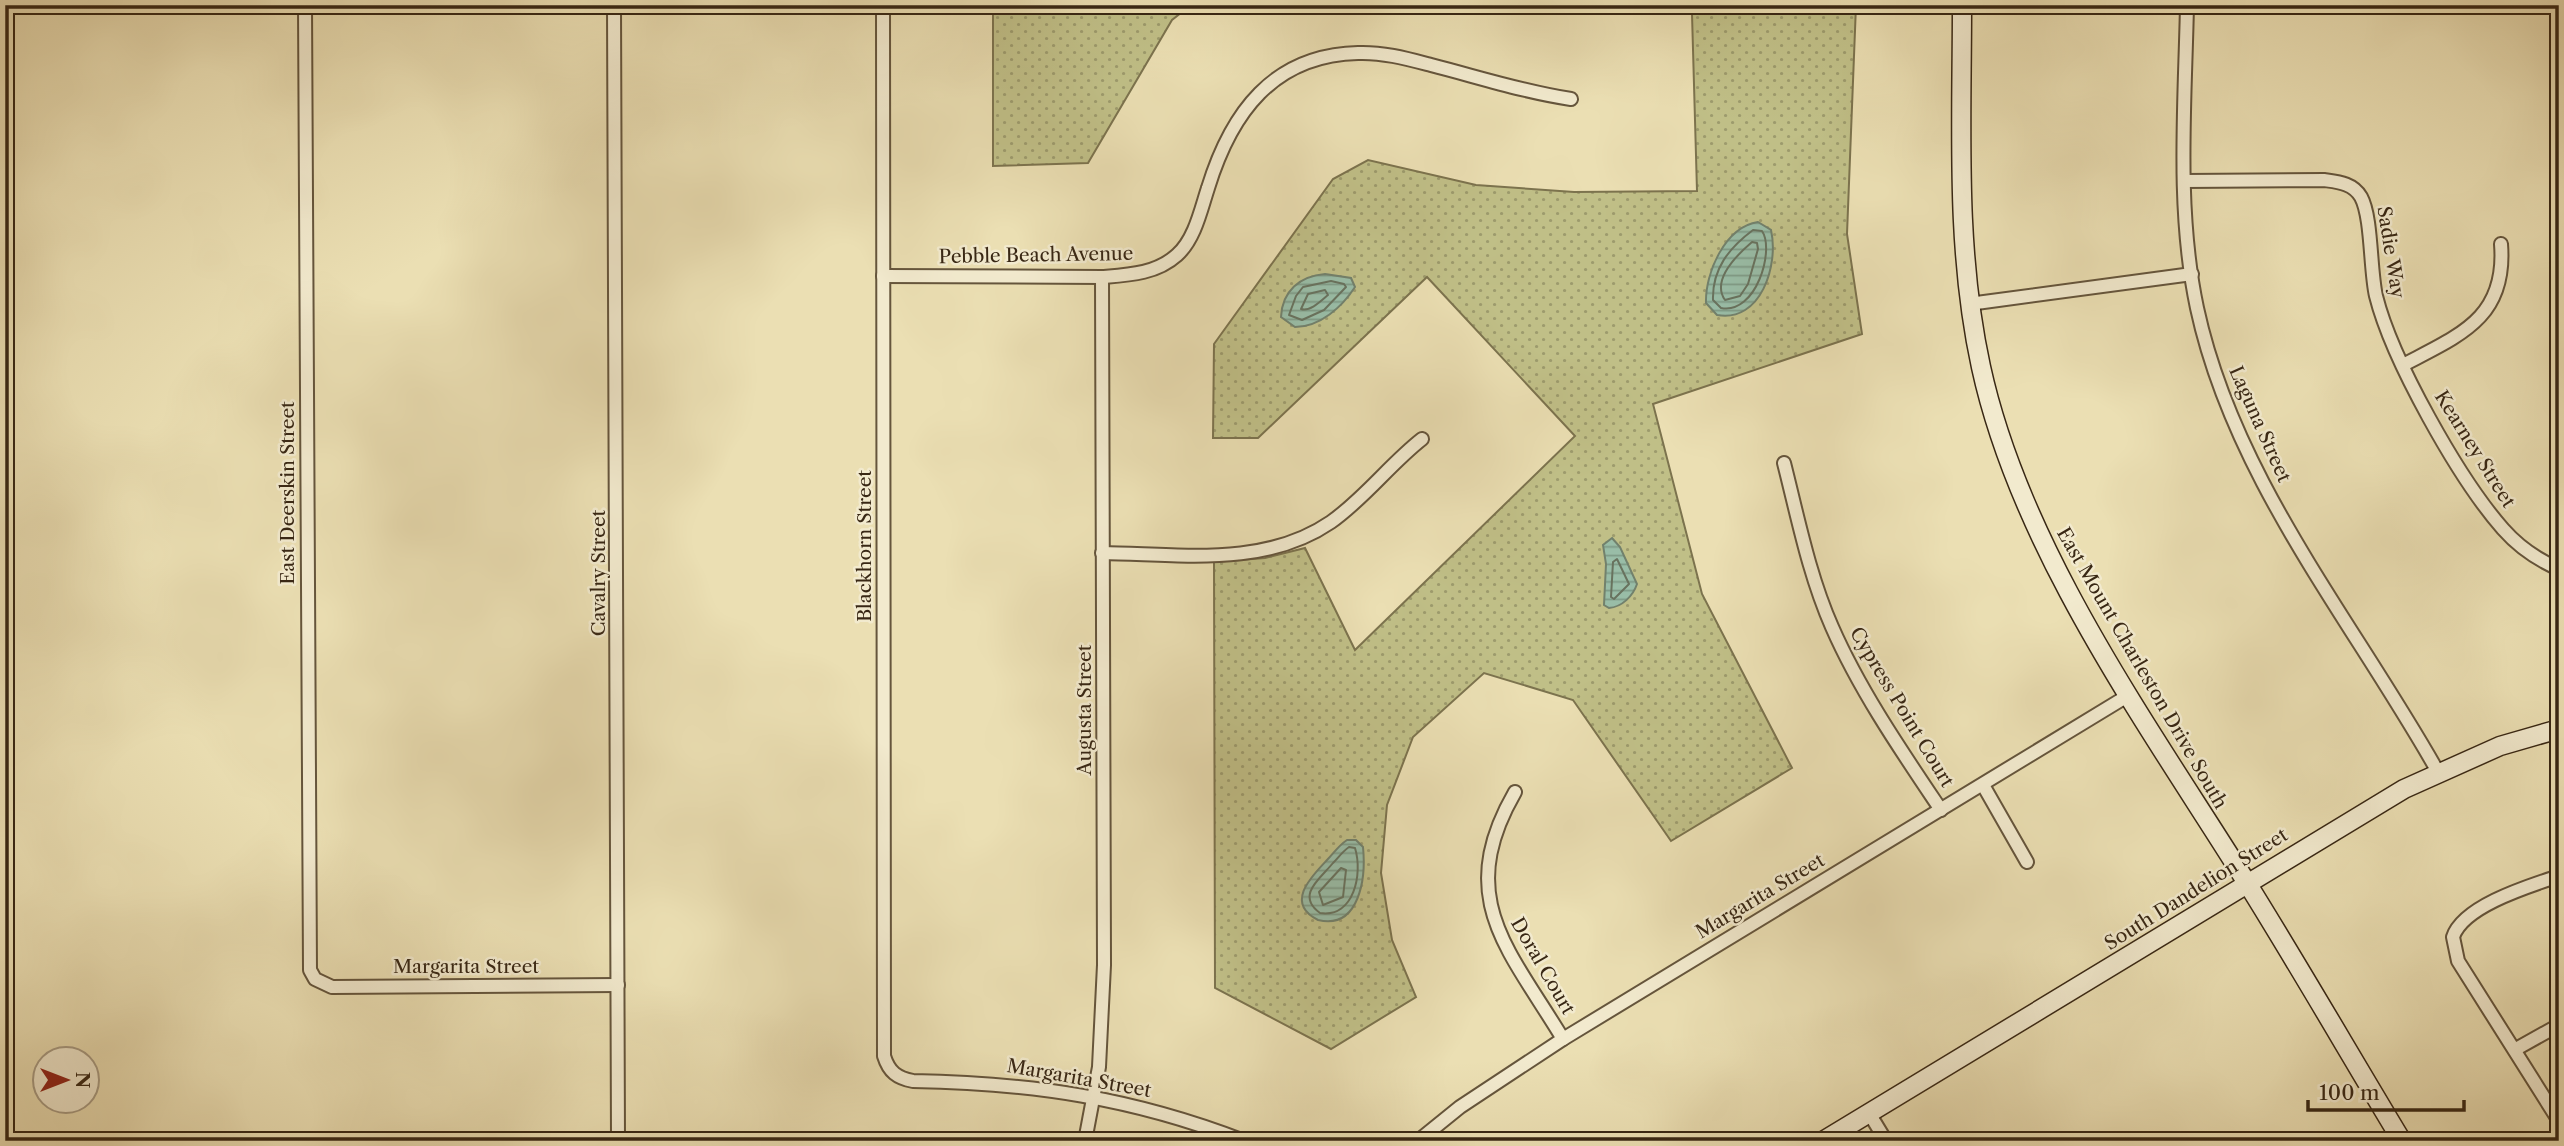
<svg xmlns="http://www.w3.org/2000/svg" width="2564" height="1146" font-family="'Libre Caslon Text',serif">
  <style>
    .grass { fill: url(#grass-dots); stroke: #7c734e; stroke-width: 2 }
    .water { fill: url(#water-rules); stroke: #72816c; stroke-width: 2 }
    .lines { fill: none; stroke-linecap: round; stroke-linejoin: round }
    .shore { stroke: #68725e; stroke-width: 2 }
    .street-casing { stroke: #65553c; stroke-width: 16 }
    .secondary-casing { stroke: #382714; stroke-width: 21 }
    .street { stroke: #f2eace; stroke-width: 12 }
    .secondary { stroke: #f2eace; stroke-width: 18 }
    .labels { text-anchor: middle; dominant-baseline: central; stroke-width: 5; stroke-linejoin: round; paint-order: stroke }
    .street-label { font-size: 19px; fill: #382714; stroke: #f2eace }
  </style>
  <defs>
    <pattern id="grass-dots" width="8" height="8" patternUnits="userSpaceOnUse" patternTransform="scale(1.75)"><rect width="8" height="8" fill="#c0bf87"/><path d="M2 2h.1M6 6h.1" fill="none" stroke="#9d9b6d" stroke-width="1.8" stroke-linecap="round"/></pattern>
    <pattern id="water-rules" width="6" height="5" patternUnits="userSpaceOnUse" patternTransform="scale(1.75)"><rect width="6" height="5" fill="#99bda7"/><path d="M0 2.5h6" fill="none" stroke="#7e9a87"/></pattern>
  </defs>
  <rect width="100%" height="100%" fill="#ebdfb3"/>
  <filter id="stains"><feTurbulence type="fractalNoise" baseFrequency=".00286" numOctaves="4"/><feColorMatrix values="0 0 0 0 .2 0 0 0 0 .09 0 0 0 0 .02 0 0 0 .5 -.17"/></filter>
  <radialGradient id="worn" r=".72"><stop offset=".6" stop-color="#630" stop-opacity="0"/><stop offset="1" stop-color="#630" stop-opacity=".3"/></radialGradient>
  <!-- grass -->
  <g class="grass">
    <path d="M993 5H1191L1172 20 1088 163 993 166Z"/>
    <path d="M1657 5H1856L1847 234 1862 334 1653 404 1702 594 1792 768 1671 841 1573 700 1484 673 1413 737 1387 805 1381 873 1392 940 1416 997 1331 1049 1215 988 1214 562 1265 558 1305 548 1355 650 1575 436 1427 277 1258 438H1213L1214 344 1333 179 1368 160 1476 185 1574 192 1697 191 1692 14Z"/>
  </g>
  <!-- water -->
  <g class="water">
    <path d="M1758 222 1771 230C1779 265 1761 323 1717 315L1706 303C1705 273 1725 227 1758 222Z"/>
    <path d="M1325 274 1351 278 1355 287C1342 307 1320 327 1295 327L1281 317C1282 291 1300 276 1325 274Z"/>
    <path d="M1612 538 1620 547 1637 584C1633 596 1622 607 1609 608L1604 605 1606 564 1603 545Z"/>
    <path d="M1347 840H1356L1363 847C1366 877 1360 930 1318 920 1284 903 1312 876 1327 860 1334 853 1338 846 1347 840Z"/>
  </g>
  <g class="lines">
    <!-- shore -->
    <g class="shore">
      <path d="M1753 230 1762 231C1775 250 1756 315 1721 308L1713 300C1712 269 1729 248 1753 230Z"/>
      <path d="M1752 242 1757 243 1758 249 1748 284 1740 296 1725 300C1711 280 1738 254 1752 242Z"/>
      <path d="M1331 281 1344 284 1346 287 1324 310 1302 320 1289 315 1296 296 1303 287Z"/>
      <path d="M1325 290 1328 295C1321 301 1310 312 1301 309L1308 294Z"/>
      <path d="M1617 559 1629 584 1614 599 1611 597 1613 562Z"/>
      <path d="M1349 847 1355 848C1363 874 1354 918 1320 913 1295 895 1321 878 1333 863 1339 857 1342 852 1349 847Z"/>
      <path d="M1341 868 1346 870 1343 897 1323 905 1319 892Z"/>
    </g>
    <!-- street casing -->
    <g class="street-casing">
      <g id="street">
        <path d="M305 5 310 970 315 979 332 987 618 985"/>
        <path d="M594 5H883L884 1056C889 1072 897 1078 913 1081 1032 1083 1133 1098 1244 1141"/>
        <path d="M614 5 618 1141"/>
        <path d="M2187 5C2185 105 2176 209 2197 308 2234 480 2353 621 2438 772"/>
        <path d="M5 6 480 5"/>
        <path d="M2185 181 2324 180C2338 182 2353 183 2361 197 2372 217 2370 270 2376 296 2392 360 2459 479 2503 529 2518 546 2538 560 2559 569"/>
        <path d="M883 276 1102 277C1128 275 1156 274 1177 255 1195 239 1201 209 1208 188 1231 113 1273 55 1358 53 1383 52 1408 59 1431 65 1478 77 1524 92 1571 99"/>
        <path d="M1969 304 2192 274"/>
        <path d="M2403 365C2460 335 2507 318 2501 244"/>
        <path d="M1784 463C1798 518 1809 575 1832 627 1860 691 1902 752 1941 810"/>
        <path d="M1102 553C1179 554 1264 568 1331 522 1365 498 1390 464 1422 439"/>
        <path d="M1983 785 2027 862"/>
        <path d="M1515 792C1454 898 1508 948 1563 1039"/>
        <path d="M2559 876C2529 886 2463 906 2453 937L2458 961 2559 1121"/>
        <path d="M2516 1049 2559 1025"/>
        <path d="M1869 1113 1886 1141"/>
        <path d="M1085 1141 1099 1067 1104 965 1102 277"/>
        <path d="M1418 1141 1460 1107 1563 1039 2129 695"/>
      </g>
    </g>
    <!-- secondary casing -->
    <g class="secondary-casing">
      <g id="secondary">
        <path d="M1962 5C1962 126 1955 248 1981 367 2021 551 2149 726 2247 883 2300 968 2350 1055 2402 1141"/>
        <path d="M1823 1141 2404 789 2500 746 2559 729"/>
      </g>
    </g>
    <!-- street -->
    <use href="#street" class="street"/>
    <!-- secondary -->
    <use href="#secondary" class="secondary"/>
  </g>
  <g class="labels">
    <!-- street labels -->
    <g class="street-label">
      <text transform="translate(2391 252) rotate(81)">Sadie Way</text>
      <text transform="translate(1036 255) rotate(-1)">Pebble Beach Avenue</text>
      <text transform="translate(2260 424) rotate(66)">Laguna Street</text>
      <text transform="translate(2475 449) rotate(58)">Kearney Street</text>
      <text transform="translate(287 493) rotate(-90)">East Deerskin Street</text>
      <text transform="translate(864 546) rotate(-90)">Blackhorn Street</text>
      <text transform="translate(598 573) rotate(-90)">Cavalry Street</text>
      <text transform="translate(2142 668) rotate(60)">East Mount Charleston Drive South</text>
      <text transform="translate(1902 707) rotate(59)">Cypress Point Court</text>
      <text transform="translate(1084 710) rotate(-90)">Augusta Street</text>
      <text transform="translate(2196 889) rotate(-32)">South Dandelion Street</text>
      <text transform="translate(1760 896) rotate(-31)">Margarita Street</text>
      <text x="466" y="966">Margarita Street</text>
      <text transform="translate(1543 966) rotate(60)">Doral Court</text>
      <text transform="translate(1079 1078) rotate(10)">Margarita Street</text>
    </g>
  </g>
  <!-- margin -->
  <rect width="2564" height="1146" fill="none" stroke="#ebdfb3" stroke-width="28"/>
  <rect x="7" y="7" width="2550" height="1132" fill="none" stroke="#382714" stroke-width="3.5"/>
  <rect x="14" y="14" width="2536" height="1118" fill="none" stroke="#382714" stroke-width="2"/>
  <!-- north arrow -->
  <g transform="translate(66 1080) rotate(90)"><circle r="33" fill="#f2eace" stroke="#a89c84" stroke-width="2"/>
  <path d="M0-5L12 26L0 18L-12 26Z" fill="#8f2418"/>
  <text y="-10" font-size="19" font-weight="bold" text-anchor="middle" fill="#382714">N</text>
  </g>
  <!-- scale -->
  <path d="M2308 1100v10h156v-10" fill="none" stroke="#382714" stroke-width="3.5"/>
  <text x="2319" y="1100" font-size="21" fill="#382714" stroke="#f2eace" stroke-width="5" paint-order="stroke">100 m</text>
  <rect width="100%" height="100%" filter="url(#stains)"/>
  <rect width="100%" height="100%" fill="url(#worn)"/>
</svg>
